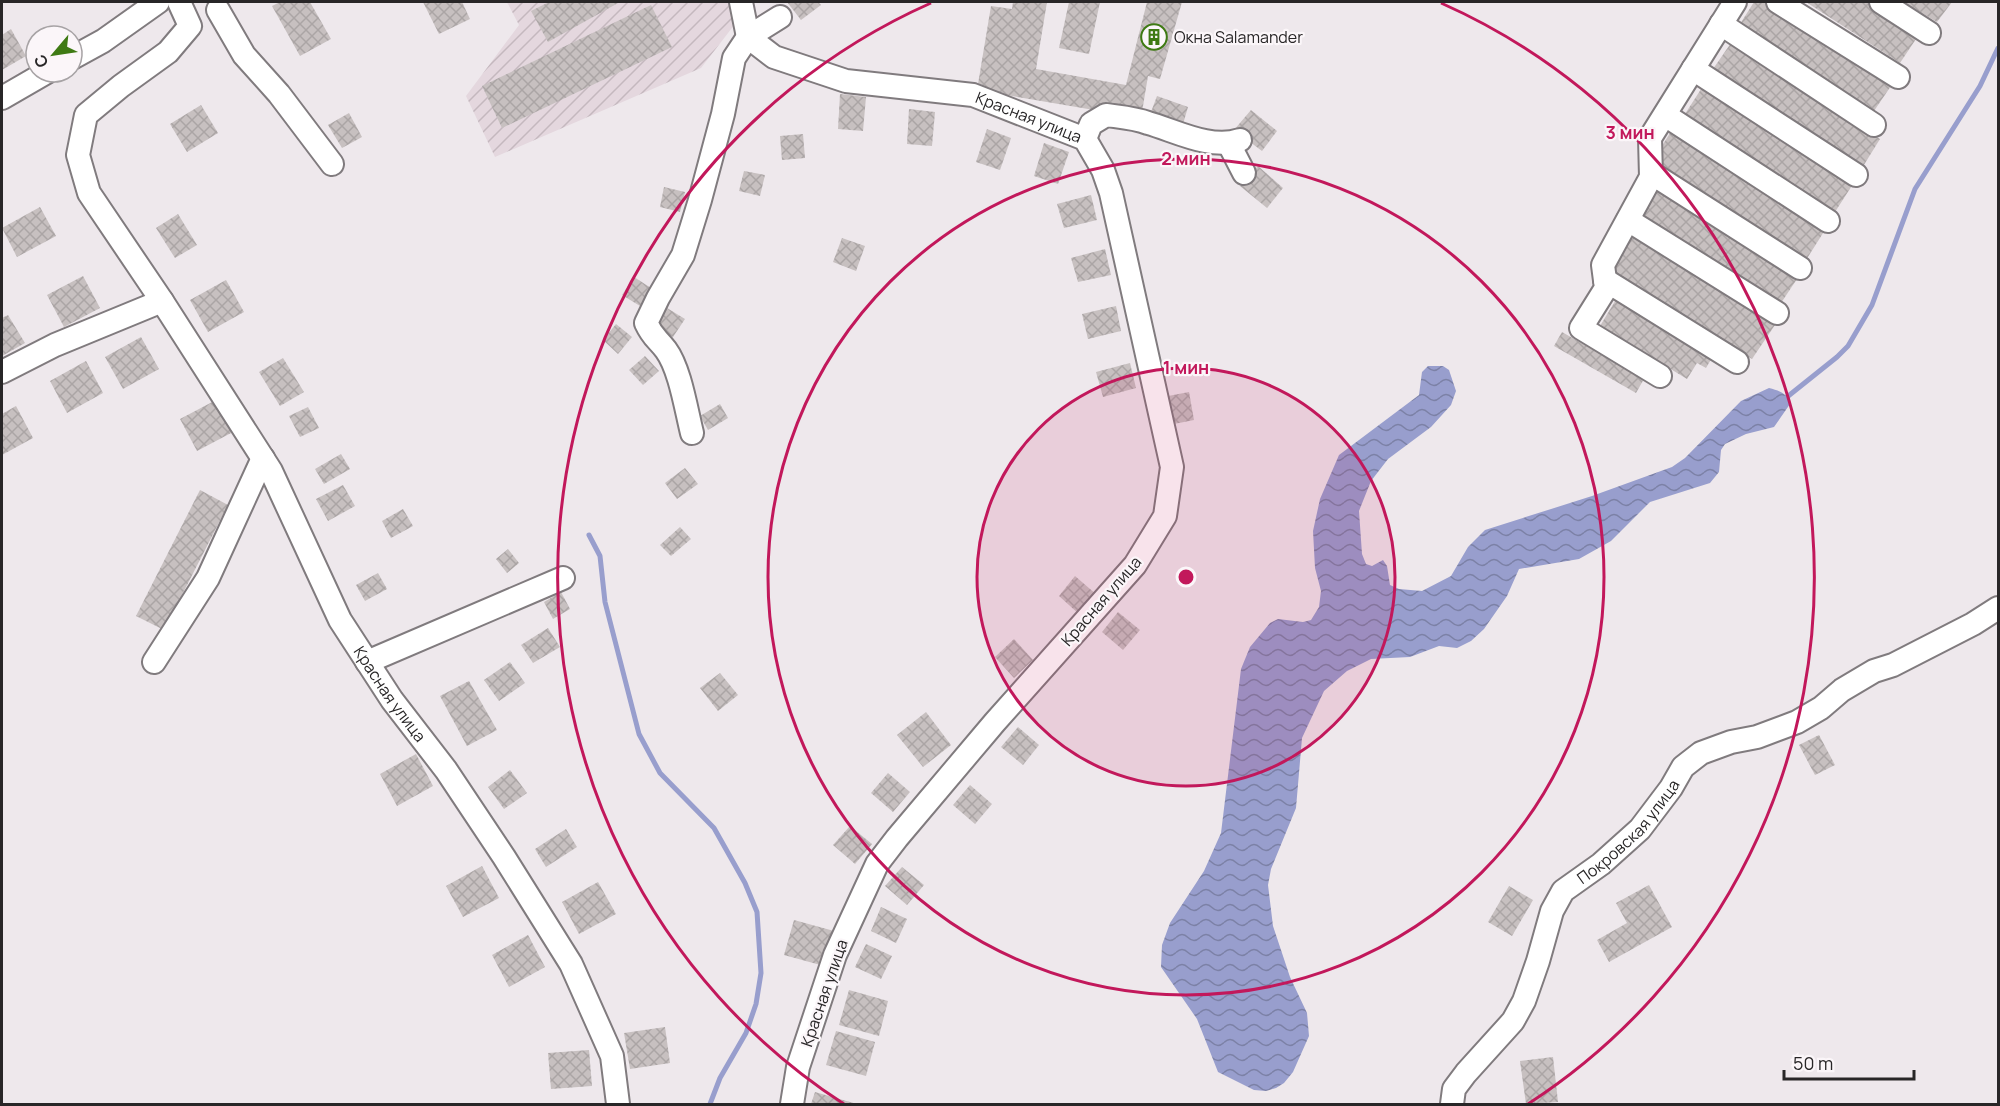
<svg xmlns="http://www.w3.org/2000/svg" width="2000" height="1106" font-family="Manrope,sans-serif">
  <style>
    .industrial { fill: url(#industrial-furrows) }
    .water { fill: url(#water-waves) }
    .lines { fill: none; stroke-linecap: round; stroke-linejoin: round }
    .stream { stroke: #989ecd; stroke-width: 5 }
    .building { fill: url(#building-cross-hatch) }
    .minor-casing { stroke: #807b7e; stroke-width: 26 }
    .minor { stroke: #fff; stroke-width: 22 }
    .ring { fill: none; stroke: #c2185b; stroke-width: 3 }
    .labels { text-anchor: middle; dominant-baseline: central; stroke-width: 4.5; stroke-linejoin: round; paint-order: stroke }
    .poi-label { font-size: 16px; fill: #282627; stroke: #fbf6f9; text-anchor: start }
    .street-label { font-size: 16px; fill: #282627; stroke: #fbf6f9 }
    .centre { fill: #c2185b; stroke: #fbf6f9; stroke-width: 3 }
    .ring-label { font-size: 18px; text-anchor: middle; font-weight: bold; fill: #c2185b; stroke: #fbf6f9; stroke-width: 4.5; stroke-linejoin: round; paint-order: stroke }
  </style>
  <defs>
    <pattern id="industrial-furrows" width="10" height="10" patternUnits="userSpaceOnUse" patternTransform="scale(1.5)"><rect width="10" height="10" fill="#e4d7de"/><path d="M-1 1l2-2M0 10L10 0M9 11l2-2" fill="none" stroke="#c4b8be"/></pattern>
    <pattern id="water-waves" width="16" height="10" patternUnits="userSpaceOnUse" patternTransform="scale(1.5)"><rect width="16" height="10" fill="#989ecd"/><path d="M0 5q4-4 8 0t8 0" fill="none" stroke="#7c81a6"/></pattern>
    <pattern id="building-cross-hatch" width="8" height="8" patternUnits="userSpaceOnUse" patternTransform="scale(1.5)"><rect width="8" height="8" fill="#c7c0c0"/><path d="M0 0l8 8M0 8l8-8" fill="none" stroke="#aba5a5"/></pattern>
  </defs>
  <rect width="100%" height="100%" fill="#eee8ec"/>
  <!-- industrial -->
  <path class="industrial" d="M507 2H731L735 24 701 68 495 157 466 96 519 25Z"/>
  <!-- water -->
  <path class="water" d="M1428 366H1443L1449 370 1456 391 1451 405 1431 427 1388 459 1371 481 1359 511 1362 554 1366 564 1372 566 1383 560 1387 566 1390 585 1399 589 1422 591 1451 576 1468 547 1485 530 1592 496 1672 467 1685 458 1741 401 1769 388C1780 391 1787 393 1790 404L1774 427 1746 434 1725 444 1721 450 1719 472 1710 483 1650 502 1611 541 1579 559 1519 569 1507 596 1484 629 1471 641 1457 648 1439 646 1410 657 1371 659 1347 671 1324 691 1302 738 1296 808 1271 869 1268 885 1273 926 1290 977 1307 1013 1309 1036 1293 1072 1284 1083 1276 1088 1266 1091 1254 1090 1218 1072 1197 1019 1161 967 1162 945 1170 923 1204 871 1221 833 1241 669 1250 647 1270 623 1278 619 1303 622 1311 620 1319 607 1321 591 1315 568 1313 531 1320 499 1339 455 1419 395 1422 372Z"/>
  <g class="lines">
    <!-- stream -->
    <g class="stream">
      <path d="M1782 401 1837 357 1848 346 1872 305 1915 189 1980 86 1998 48"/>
      <path d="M589 535 600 556 605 602 639 734 660 773 714 828 745 883 757 912 761 973 756 1004 746 1033 720 1078 710 1104"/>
    </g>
  </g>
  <!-- building -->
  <g class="building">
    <path d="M280 2H310L331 39 300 56 272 6Z"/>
    <path d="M423 2H462L470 19 439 34Z"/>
    <path d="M549 2H620L548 42 531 11Z"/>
    <path d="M787 2H818L821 5 801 20Z"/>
    <path d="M1013 2H1047L1036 69 1126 85 1147 2H1182L1160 79 1148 76 1141 118 977 90 991 6 1012 9Z"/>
    <path d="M1069 2H1100L1089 54 1059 48Z"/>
    <path d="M1754 2H1768L1893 83 1874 111 1740 24Z"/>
    <path d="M1806 2H1866L1918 36 1900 63Z"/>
    <path d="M1903 2H1952L1937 22Z"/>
    <path d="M651 5 672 47 502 128 482 86Z"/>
    <path d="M11 29 26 56 2 70V35Z"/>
    <path d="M1731 43 1880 139 1862 168 1713 69Z"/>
    <path d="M1703 86 1853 184 1835 212 1685 114Z"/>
    <path d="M840 94 866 97 863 131 838 129Z"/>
    <path d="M1157 96 1188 107 1181 131 1148 120Z"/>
    <path d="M201 105 218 133 187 152 170 124Z"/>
    <path d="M909 109 935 112 932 146 907 144Z"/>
    <path d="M1251 110 1277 131 1262 151 1234 130Z"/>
    <path d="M349 113 362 137 342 148 328 125Z"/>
    <path d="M987 129 1011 138 1000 170 976 162Z"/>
    <path d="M1672 130 1825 230 1806 260 1653 160Z"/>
    <path d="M803 134 805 158 782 160 780 136Z"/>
    <path d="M1044 143 1069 152 1058 184 1034 176Z"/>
    <path d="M1258 166 1283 188 1267 208 1240 186Z"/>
    <path d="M744 171 765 175 760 196 739 191Z"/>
    <path d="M1659 186 1799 276 1779 306 1640 216Z"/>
    <path d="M664 187 685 192 680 212 660 207Z"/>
    <path d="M1091 195 1097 220 1064 228 1057 204Z"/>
    <path d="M40 207 56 236 17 257 2 228Z"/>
    <path d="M178 214 197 245 175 258 156 228Z"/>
    <path d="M1632 232 1777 322 1752 359 1610 270Z"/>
    <path d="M842 238 865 246 856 271 833 262Z"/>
    <path d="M1105 249 1111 275 1078 282 1071 258Z"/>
    <path d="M83 276 100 308 64 327 47 295Z"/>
    <path d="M634 277 651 288 640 306 622 295Z"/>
    <path d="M226 280 244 312 208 332 190 300Z"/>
    <path d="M1617 298 1713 356 1706 368 1697 363 1687 379 1600 326Z"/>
    <path d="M1116 306 1121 331 1088 339 1082 314Z"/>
    <path d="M667 308 685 319 673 337 656 326Z"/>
    <path d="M8 315 25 343 2 356V318Z"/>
    <path d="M616 324 632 337 618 354 603 340Z"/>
    <path d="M1562 332 1644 379 1636 393 1554 346Z"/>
    <path d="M141 337 159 369 123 389 105 357Z"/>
    <path d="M645 356 659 371 643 385 629 370Z"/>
    <path d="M283 358 304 392 280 406 259 372Z"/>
    <path d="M86 361 103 393 67 413 50 381Z"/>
    <path d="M1130 363 1136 388 1103 397 1096 372Z"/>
    <path d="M1189 392 1194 420 1169 425 1163 397Z"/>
    <path d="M216 400 233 432 197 451 180 419Z"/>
    <path d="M720 404 728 418 708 430 700 416Z"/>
    <path d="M16 406 33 438 2 455V414Z"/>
    <path d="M308 407 319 428 300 437 289 416Z"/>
    <path d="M341 454 350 469 324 484 315 469Z"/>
    <path d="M685 468 698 484 677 499 665 483Z"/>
    <path d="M343 485 355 506 328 521 316 499Z"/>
    <path d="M200 490 228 505 164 630 136 616Z"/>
    <path d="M403 509 413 526 391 538 382 521Z"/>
    <path d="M680 527 691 539 671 556 660 545Z"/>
    <path d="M508 549 519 563 507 573 496 559Z"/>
    <path d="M378 573 387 589 365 601 356 585Z"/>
    <path d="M1075 576 1097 595 1080 615 1059 596Z"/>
    <path d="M561 592 570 609 553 619 544 602Z"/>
    <path d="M1118 612 1140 630 1123 650 1102 632Z"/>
    <path d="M548 628 560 647 533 663 521 645Z"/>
    <path d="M1014 639 1033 660 1014 678 995 657Z"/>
    <path d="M510 662 525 683 499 701 484 680Z"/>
    <path d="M720 673 738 695 718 711 700 688Z"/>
    <path d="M469 681 497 730 467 746 440 696Z"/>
    <path d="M926 712 951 745 923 767 897 735Z"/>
    <path d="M1018 727 1039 745 1023 765 1001 747Z"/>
    <path d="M1819 735 1835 765 1815 775 1799 745Z"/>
    <path d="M416 754 433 786 397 806 380 774Z"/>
    <path d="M510 770 527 793 504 809 488 787Z"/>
    <path d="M888 773 910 792 893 812 871 793Z"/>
    <path d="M970 785 992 804 975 824 953 805Z"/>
    <path d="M850 826 872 844 855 864 833 845Z"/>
    <path d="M566 829 577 847 546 867 535 849Z"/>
    <path d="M482 866 499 898 463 917 446 886Z"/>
    <path d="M902 867 924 885 907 905 885 886Z"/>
    <path d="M598 882 616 914 579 934 562 902Z"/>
    <path d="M1649 885 1672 927 1609 962 1597 940 1627 923 1616 903Z"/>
    <path d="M1509 886 1533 900 1512 936 1488 922Z"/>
    <path d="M881 907 907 919 896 943 871 931Z"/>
    <path d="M794 920 834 931 824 966 784 955Z"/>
    <path d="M528 935 545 967 509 987 492 955Z"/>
    <path d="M866 944 892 956 881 979 855 967Z"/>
    <path d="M849 990 888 1001 879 1036 839 1025Z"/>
    <path d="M665 1027 670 1063 630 1069 624 1033Z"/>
    <path d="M836 1031 875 1042 866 1076 826 1065Z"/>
    <path d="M589 1050 592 1086 551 1089 548 1053Z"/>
    <path d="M1553 1057 1558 1102 1526 1104 1520 1061Z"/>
    <path d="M815 1092 857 1104H811Z"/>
  </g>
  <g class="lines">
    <!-- minor casing -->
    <g class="minor-casing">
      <g id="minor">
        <path id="s1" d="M179 2 190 26 168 52 121 86 86 115 78 155 89 193 162 301 271 471 340 620 392 700 446 770 504 857 571 964 612 1056 618 1104"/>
        <path id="s2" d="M741 2 748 37 774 57 846 81 973 95 1085 139 1103 170 1111 193 1172 467 1165 516 1135 565 995 722 897 838 877 864 835 955 798 1067 792 1104"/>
        <path d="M1778 2 1898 77"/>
        <path d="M1881 2 1929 33"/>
        <path d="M218 10 244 55 279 94 332 164"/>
        <path d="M1721 24 1874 125"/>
        <path d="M72 58 103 41 158 2"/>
        <path d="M1693 69 1856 175"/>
        <path d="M2 98 47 72"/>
        <path d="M1665 115 1828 221"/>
        <path d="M1085 139 1091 124 1106 115C1120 117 1135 118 1148 123 1176 131 1211 150 1240 140"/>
        <path d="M1229 144 1244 173"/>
        <path d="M1651 173 1800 268"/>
        <path d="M1628 220 1777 313"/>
        <path d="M1605 280 1737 362"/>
        <path d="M2 372 55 345 162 301"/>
        <path d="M1660 376 1581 328 1606 288 1603 265 1651 177 1650 138 1735 2"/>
        <path d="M692 433C686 409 680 369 666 350 657 338 653 338 646 323L658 298 683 255 700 200 723 114 734 58 748 37 780 17"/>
        <path d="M154 662 208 578 263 458"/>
        <path d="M367 662 563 578"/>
        <path id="s3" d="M1452 1104 1454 1089 1466 1073 1513 1021 1524 1001 1538 961 1552 911 1563 891 1601 864 1640 829 1671 788 1683 767 1701 753 1731 742 1757 737 1797 722 1821 708 1842 690 1874 671 1893 665 1973 624 1998 608"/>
      </g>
    </g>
    <!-- minor -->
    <use href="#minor" class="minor"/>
  </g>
  <!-- distance rings -->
  <circle cx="1186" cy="577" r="209" fill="#c2185b" fill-opacity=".12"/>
  <g class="ring">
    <circle cx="1186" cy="577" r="209"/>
    <circle cx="1186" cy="577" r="418"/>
    <path d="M844 1104A628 628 0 0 1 931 3M1441 3A628 628 0 0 1 1528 1104"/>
  </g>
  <!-- icons -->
  <defs>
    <g id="building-ring" transform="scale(1.35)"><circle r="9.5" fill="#fbf6f9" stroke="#3e7a13" stroke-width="1.5"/><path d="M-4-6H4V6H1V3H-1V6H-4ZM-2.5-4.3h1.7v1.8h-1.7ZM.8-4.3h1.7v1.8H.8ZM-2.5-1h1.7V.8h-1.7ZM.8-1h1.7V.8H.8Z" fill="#3e7a13"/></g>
  </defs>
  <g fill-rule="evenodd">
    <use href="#building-ring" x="1154" y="37"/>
  </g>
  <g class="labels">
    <!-- poi labels -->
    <g class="poi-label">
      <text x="1174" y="37">Окна Salamander</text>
    </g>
    <!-- street labels -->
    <g class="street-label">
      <text stroke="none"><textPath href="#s2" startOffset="332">Красная улица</textPath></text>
      <text transform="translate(1101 601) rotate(-49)">Красная улица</text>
      <text stroke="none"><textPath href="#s1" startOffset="830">Красная улица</textPath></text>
      <text stroke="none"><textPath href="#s3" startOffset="334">Покровская улица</textPath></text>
      <text transform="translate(824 993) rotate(-71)">Красная улица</text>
    </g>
  </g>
  <circle cx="1186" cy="577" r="9" class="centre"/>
  <g class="ring-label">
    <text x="1630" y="139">3 мин</text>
    <text x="1186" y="165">2 мин</text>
    <text x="1186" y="374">1 мин</text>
  </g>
  <!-- border -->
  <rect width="2000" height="1106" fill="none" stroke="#282627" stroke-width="6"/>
  <!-- north arrow -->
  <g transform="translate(54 54) rotate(241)"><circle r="28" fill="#fbf6f9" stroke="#a7a3a5" stroke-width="1.5"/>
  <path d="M0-4.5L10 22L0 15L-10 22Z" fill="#3e7a13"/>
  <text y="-9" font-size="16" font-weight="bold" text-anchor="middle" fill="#282627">С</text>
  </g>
  <!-- scale -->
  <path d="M1784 1070v9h130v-9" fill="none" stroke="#282627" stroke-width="3"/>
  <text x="1793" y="1070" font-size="18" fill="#282627" stroke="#fbf6f9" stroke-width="4.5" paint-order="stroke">50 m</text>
</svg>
